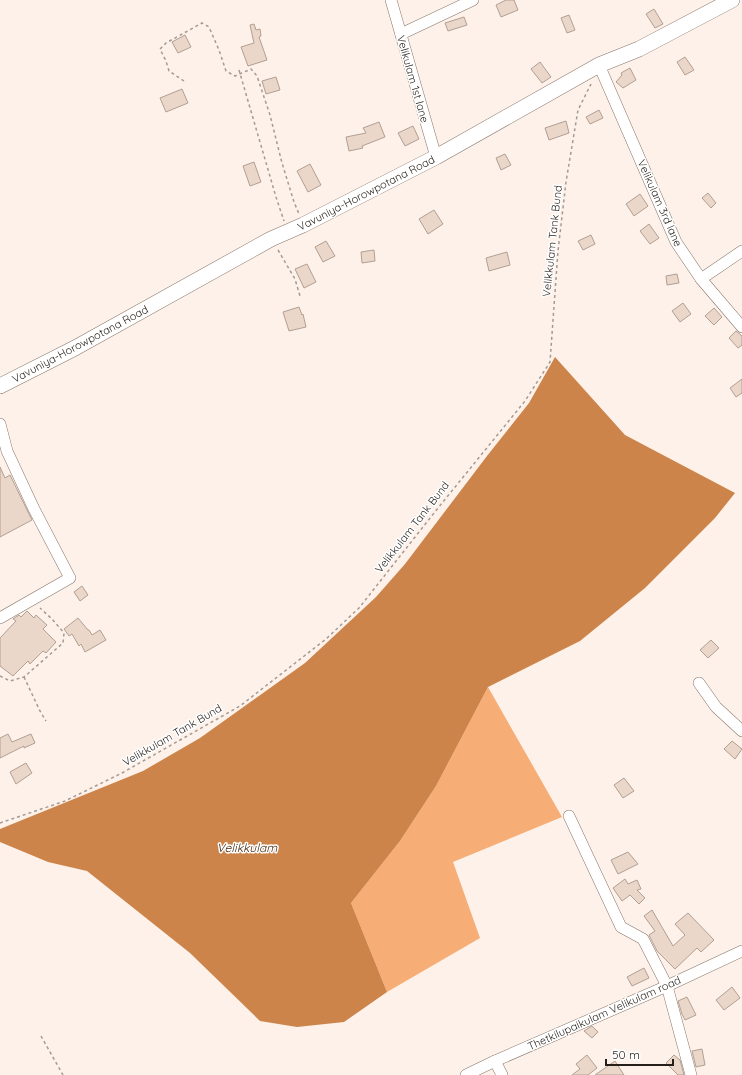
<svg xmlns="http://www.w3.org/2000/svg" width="742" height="1075" font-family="Quicksand,sans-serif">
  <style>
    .green { fill: #f6ad76 }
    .water { fill: #cc844a }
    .building { fill: #ebd7ca; stroke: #b19f92 }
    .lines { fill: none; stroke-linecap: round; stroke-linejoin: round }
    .minor-casing { stroke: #877669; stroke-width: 12 }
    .highway-casing { stroke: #877669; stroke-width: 16 }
    .path { stroke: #a49a94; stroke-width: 1.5; stroke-dasharray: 3 3; stroke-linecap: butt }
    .minor { stroke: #fff; stroke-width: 11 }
    .highway { stroke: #fff; stroke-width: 15 }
    .labels { text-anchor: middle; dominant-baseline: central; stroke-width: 3; stroke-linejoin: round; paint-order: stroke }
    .street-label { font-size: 11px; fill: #251e19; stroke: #fff }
    .water-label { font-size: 12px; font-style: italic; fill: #46280f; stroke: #fff }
  </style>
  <rect width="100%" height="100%" fill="#fdf1e9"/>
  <!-- green -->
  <path class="green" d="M488 687 562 817 453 862 480 938 387 992 351 903 400 841 436 786Z"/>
  <!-- water -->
  <path class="water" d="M555 357 625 435 735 493 715 518 645 588 580 641 488 687 436 786 400 841 351 903 387 992 344 1022 297 1027 260 1021 190 953 87 871 48 862 0 842V829L143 771 200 738 305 663 376 597 405 564 487 456 529 403Z"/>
  <!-- building -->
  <g class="building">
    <path d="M506 0H514L518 10 501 17 496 5Z"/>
    <path d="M654 9 663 24 655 28 646 14Z"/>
    <path d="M569 15 575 30 567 33 561 18Z"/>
    <path d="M464 17 467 25 448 31 445 23Z"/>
    <path d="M254 24 256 30 260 29 261 36 259 37 267 60 248 66 241 47 254 43 250 25Z"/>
    <path d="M185 35 191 47 178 53 172 42Z"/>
    <path d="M685 57 694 70 685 75 677 62Z"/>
    <path d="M540 62 551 77 542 83 531 69Z"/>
    <path d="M630 68 636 80 623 88 616 82 622 75 621 73Z"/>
    <path d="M276 77 280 90 266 94 262 81Z"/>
    <path d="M182 89 188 103 166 112 160 98Z"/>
    <path d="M599 110 603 118 590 124 586 117Z"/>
    <path d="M566 121 569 133 549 140 545 128Z"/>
    <path d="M379 122 385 137 362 146 363 148 349 151 346 137 366 133 363 128Z"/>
    <path d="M413 126 419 139 405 146 398 133Z"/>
    <path d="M505 154 511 165 501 170 496 158Z"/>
    <path d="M254 162 261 182 250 186 243 166Z"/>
    <path d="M310 164 321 185 308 192 297 171Z"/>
    <path d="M708 193 716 203 711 208 702 198Z"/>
    <path d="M640 194 648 206 634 216 626 204Z"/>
    <path d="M434 210 443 224 428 234 419 219Z"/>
    <path d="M649 224 659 238 650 244 640 231Z"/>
    <path d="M591 235 595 244 583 250 578 241Z"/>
    <path d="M326 241 335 256 323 262 315 247Z"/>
    <path d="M374 250 375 261 362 263 361 252Z"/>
    <path d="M507 252 510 265 489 271 486 258Z"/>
    <path d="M307 264 316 282 304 288 295 269Z"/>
    <path d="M677 274 679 283 667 285 666 276Z"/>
    <path d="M683 303 691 314 680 322 672 311Z"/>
    <path d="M299 307 302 315 303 314 306 327 289 331 283 312Z"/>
    <path d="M714 308 722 317 714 325 705 316Z"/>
    <path d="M736 331 742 336V345L738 348 729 338Z"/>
    <path d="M742 379V393L736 397 730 388Z"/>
    <path d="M0 467 5 478 10 475 32 520 0 537Z"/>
    <path d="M82 586 88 595 80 601 74 592Z"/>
    <path d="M27 611 34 618 36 615 47 625 43 629 56 642 46 653 43 651 30 664 28 661 13 676 0 666V638L16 621 13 619 19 615 21 617Z"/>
    <path d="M78 618 88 630H89L92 635 100 630 106 640 85 652 81 644 79 646 72 634 69 636 64 629Z"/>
    <path d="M711 640 719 648 708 658 700 650Z"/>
    <path d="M8 734 12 742 31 734 35 743 24 748V746L0 758V738Z"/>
    <path d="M732 741 742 749 735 759 724 749Z"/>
    <path d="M26 763 32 773 16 784 10 772Z"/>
    <path d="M624 778 634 791 623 798 614 785Z"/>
    <path d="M628 852 638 864 618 874 611 860Z"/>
    <path d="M625 879 628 884 637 880 641 889 637 890 645 898 639 904 630 895 622 901 613 888Z"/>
    <path d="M652 910 673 946 685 935 675 924 688 913 714 940 701 952 697 948 675 969 657 951 649 935 655 931 644 916Z"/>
    <path d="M644 968 649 978 632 986 627 977Z"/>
    <path d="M732 987 740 998 724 1010 716 1000Z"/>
    <path d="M687 997 696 1015 685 1020 682 1014 678 1001Z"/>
    <path d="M592 1026 598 1032 592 1038 584 1031Z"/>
    <path d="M702 1049 705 1065 696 1067 692 1051Z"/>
    <path d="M587 1055 597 1068 588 1075H572L580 1069 576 1064Z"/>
    <path d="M674 1055 680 1060 684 1075H678L666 1063Z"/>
    <path d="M615 1061 624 1075H595Z"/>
  </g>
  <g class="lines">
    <!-- minor casing -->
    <g class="minor-casing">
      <g id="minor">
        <path d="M391 0 436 157"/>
        <path d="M401 34 473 0"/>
        <path d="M599 65 676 242 701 279 742 327"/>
        <path d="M701 279 742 251"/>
        <path d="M0 424 7 451 34 509 70 578 0 618"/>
        <path d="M699 683 716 707 742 731"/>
        <path d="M569 816 621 927 643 939 667 986 691 1075"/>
        <path d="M495 1061 502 1075"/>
        <path d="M466 1075 495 1061 667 986 742 951"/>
      </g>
    </g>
    <!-- highway casing -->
    <g class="highway-casing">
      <path id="highway" d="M0 386 75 348 271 239 303 225 436 157 599 65 639 49 732 0"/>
    </g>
    <!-- path -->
    <g class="path">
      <path d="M239 70 276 197 284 221"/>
      <path d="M184 81 169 71 166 61 160 49 166 43 202 23 209 27 219 50 226 71 235 76 251 69 257 76 270 115 282 163 294 202 299 214"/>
      <path d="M278 250 295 279 300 296"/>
      <path d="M0 676 10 681 24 677 63 643 64 633 52 619 40 608"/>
      <path d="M24 677 40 711 46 721"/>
      <path d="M0 823 65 801 122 773 240 706 326 639 359 608 438 508 525 401 550 362 558 251 566 182 578 110 591 84"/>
      <path d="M41 1036 63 1075"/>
    </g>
    <!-- minor -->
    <use href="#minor" class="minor"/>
    <!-- highway -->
    <use href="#highway" class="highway"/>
  </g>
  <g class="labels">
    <!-- street labels -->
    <g class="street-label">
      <text transform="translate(413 79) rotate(74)">Velikulam 1st lane</text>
      <text transform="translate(366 193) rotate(-27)">Vavuniya-Horowpotana Road</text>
      <text transform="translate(660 203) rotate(66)">Velikulam 3rd lane</text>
      <text transform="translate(552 241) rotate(-84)">Velikkulam Tank Bund</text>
      <text transform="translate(80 344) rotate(-28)">Vavuniya-Horowpotana Road</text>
      <text transform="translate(412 527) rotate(-52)">Velikkulam Tank Bund</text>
      <text transform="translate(172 735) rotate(-30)">Velikkulam Tank Bund</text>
      <text transform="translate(604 1013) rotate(-24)">Thetkilupaikulam Velikulam road</text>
    </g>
    <!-- water labels -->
    <g class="water-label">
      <text x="247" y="847">Velikkulam</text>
    </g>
  </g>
  <!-- scale -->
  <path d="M606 1059v6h67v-6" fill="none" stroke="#251e19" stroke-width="2"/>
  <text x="612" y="1059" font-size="12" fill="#251e19" stroke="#ffffff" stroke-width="3" paint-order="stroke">50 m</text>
</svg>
